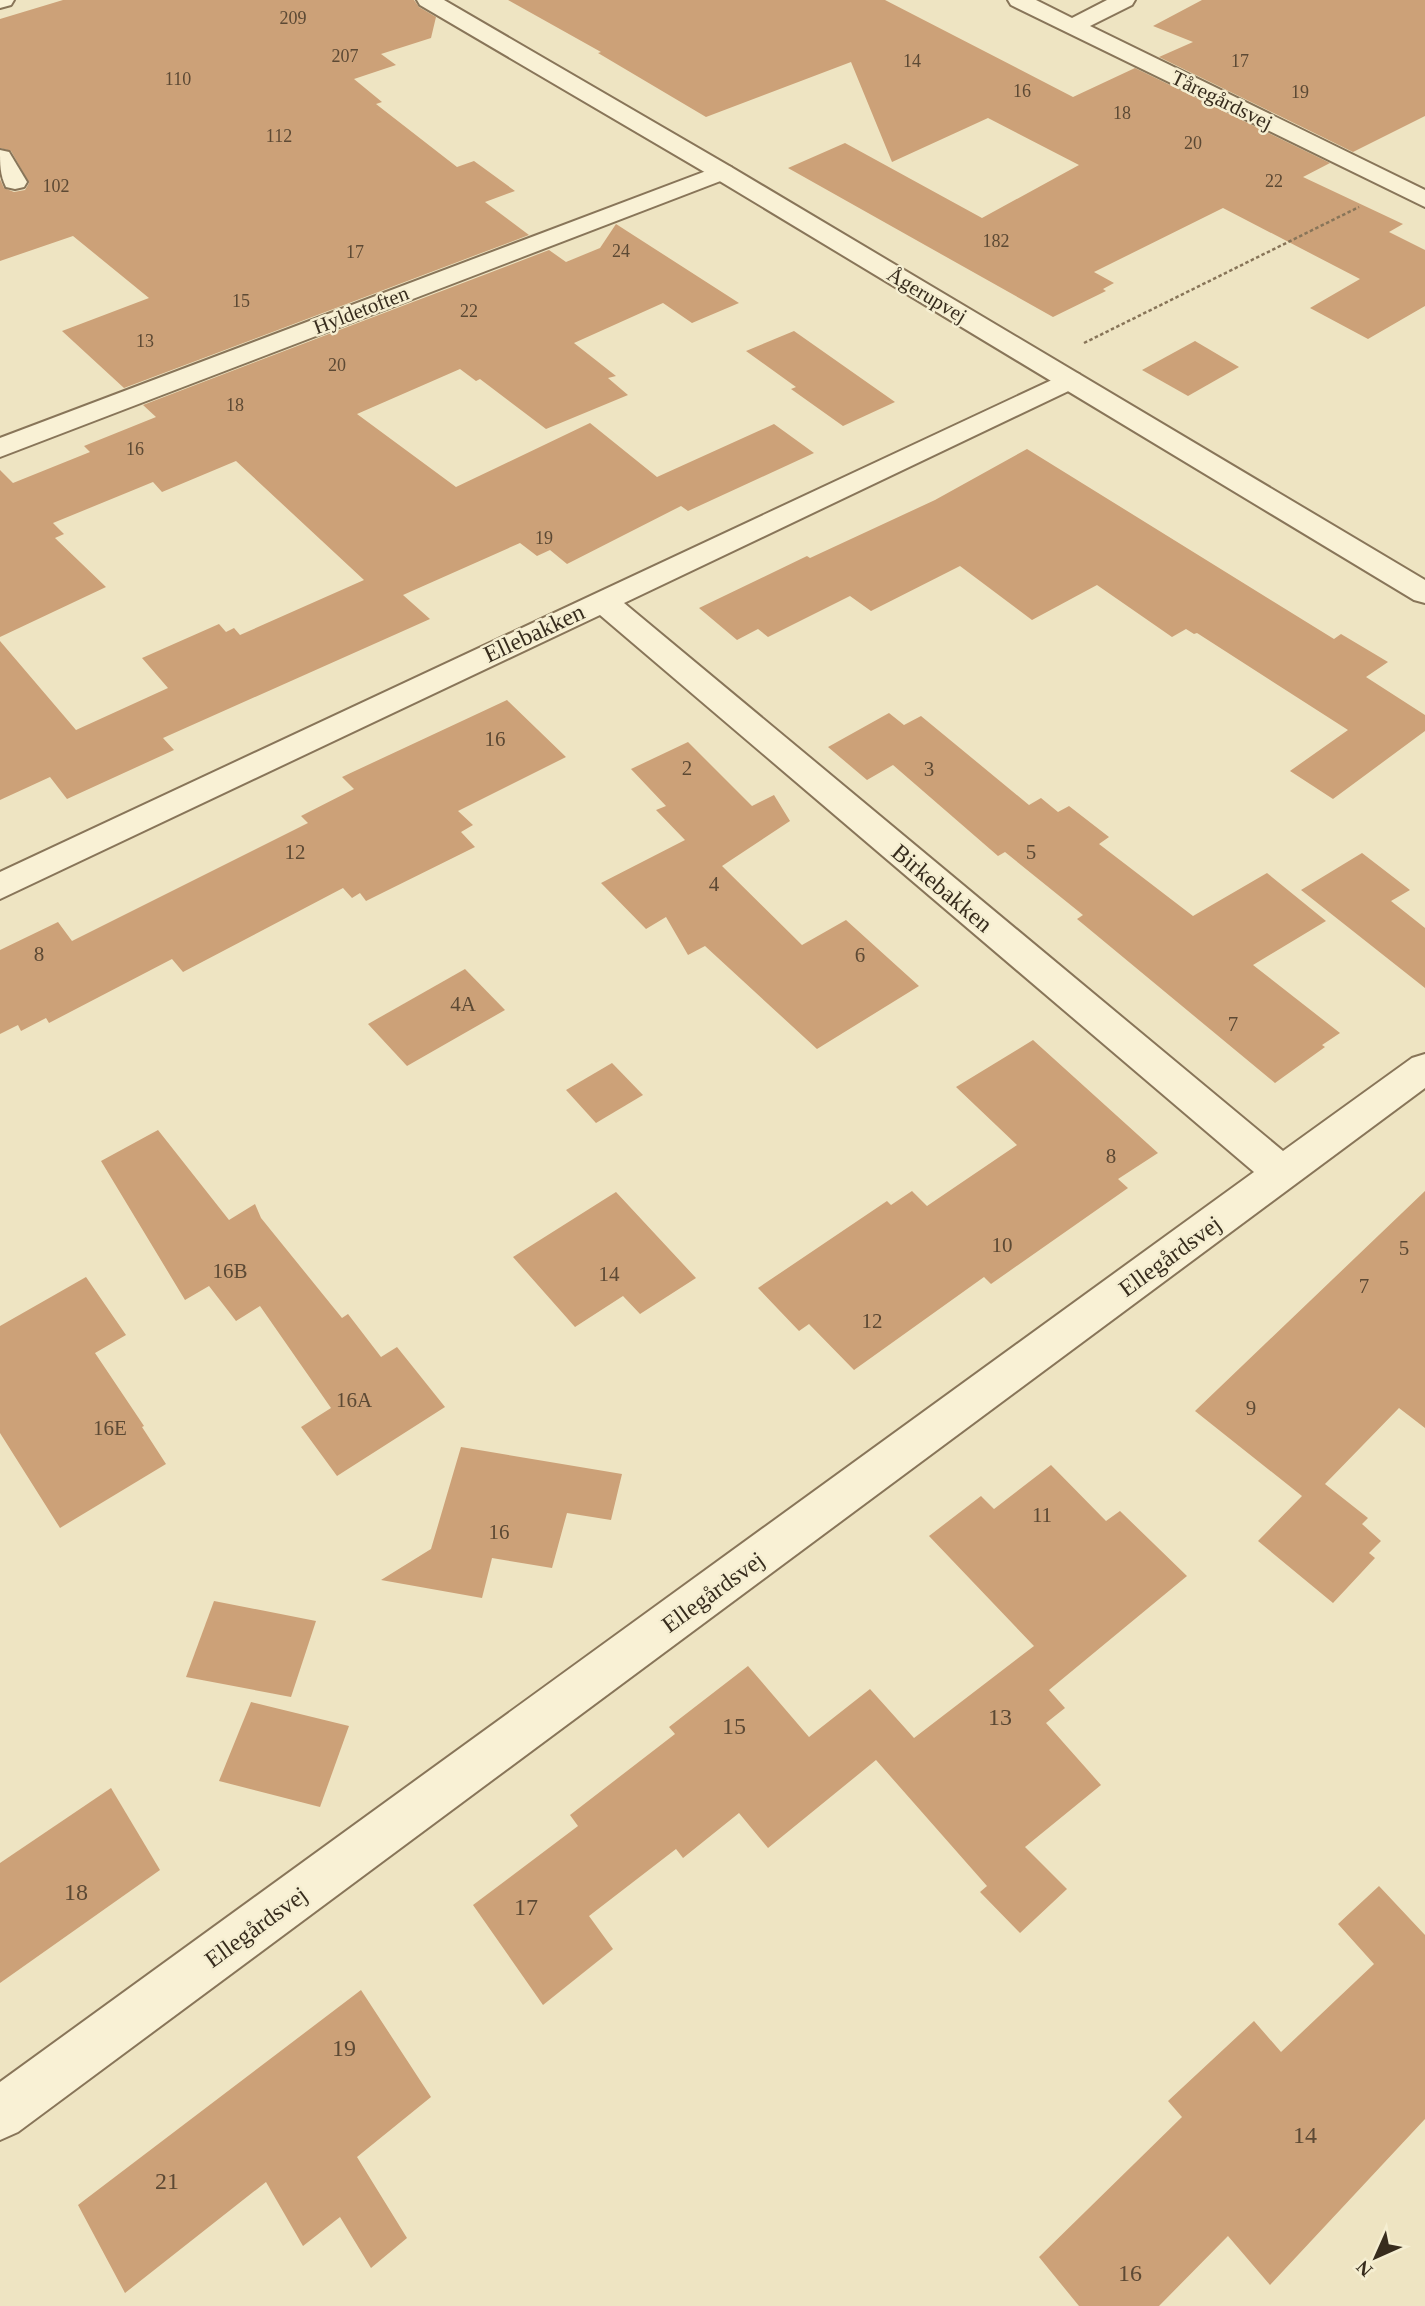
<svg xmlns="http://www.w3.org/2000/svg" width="1425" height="2306" font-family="Georgia,serif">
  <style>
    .building { fill: #cca178 }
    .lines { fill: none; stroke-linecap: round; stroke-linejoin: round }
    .minor-casing { stroke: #887559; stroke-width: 4 }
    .tertiary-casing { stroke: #887559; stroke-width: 4 }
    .path { stroke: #887559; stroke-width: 2.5; stroke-dasharray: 3.5 2.5; stroke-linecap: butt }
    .minor { fill: #f9f1d5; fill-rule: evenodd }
    .tertiary { fill: #f9f1d5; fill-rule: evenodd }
    .labels { text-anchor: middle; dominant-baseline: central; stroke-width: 5; stroke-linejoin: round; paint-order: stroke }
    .far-number-label { font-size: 18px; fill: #5c4934 }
    .far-street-label { font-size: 21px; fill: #372c1d; stroke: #f5eed1 }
    .number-label { font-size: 21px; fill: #5c4934 }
    .street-label { font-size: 24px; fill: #372c1d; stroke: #f5eed1 }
    .near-number-label { font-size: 24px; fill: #5c4934 }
  </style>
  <rect width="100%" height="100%" fill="#eee4c2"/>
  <!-- building -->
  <g class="building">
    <path d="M63 0H414L419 7 436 17 431 38 381 54 396 65 354 79 382 102 376 104 457 167 474 161 515 191 485 202 529 235 124 388 62 331 149 298 73 236 0 261V179L4 188 14 192 25 190 29 183 11 151 0 148V19Z"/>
    <path d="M508 0H885L1073 97 1135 68 1330 163 1303 177 1403 224 1389 232 1425 250V306L1368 339 1310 308 1360 279 1223 208 1094 272 1114 283 1103 289 1106 291 1053 317 788 168 845 143 982 218 1079 165 988 118 892 162 851 62 706 117 598 53 601 52Z"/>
    <path d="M1202 0H1425V116L1353 152 1159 57 1193 42 1153 26Z"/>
    <path d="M616 224 739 303 692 323 663 303 574 343 616 376 608 378 628 395 546 429 480 379 476 381 460 369 357 414 456 487 590 423 657 477 774 424 814 453 688 511 681 506 567 564 550 550 537 556 520 543 403 595 430 619 163 738 174 750 67 799 50 777 0 800V641L76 730 168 688 142 658 219 624 226 632 234 628 240 635 364 580 236 461 162 492 153 482 53 523 64 534 55 538 106 587 0 637V470L13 483 90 452 84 446 156 417 143 405 549 250 566 262 600 248Z"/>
    <path d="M794 331 895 402 843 426 791 389 796 387 746 351Z"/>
    <path d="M1195 341 1239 367 1188 396 1142 370Z"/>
    <path d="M1027 449 1334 639 1341 634 1388 662 1366 677 1425 715V731L1333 799 1290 771 1348 730 1197 633 1194 634 1186 629 1172 637 1097 585 1032 620 960 566 871 611 850 596 768 637 758 629 737 640 699 608 807 556 810 558 935 500Z"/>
    <path d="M507 700 566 757 458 811 473 825 461 832 475 847 366 901 360 893 352 898 343 888 183 972 172 959 49 1023 46 1018 21 1031 18 1025 0 1034V950L58 922 72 941 308 823 301 816 354 789 342 777Z"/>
    <path d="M889 713 904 725 921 716 1029 805 1041 798 1058 812 1069 806 1109 837 1099 844 1193 916 1267 873 1326 921 1253 965 1340 1033 1322 1045 1325 1047 1275 1083 1077 919 1083 915 1005 852 998 856 893 765 867 780 828 747Z"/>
    <path d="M688 742 752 806 774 795 790 821 722 866 802 945 846 920 919 986 817 1049 705 946 688 955 666 917 646 929 601 883 685 840 656 810 666 806 631 769Z"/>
    <path d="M1362 853 1410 890 1391 901 1425 928V988L1301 890Z"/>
    <path d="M465 969 505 1010 407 1066 368 1024Z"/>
    <path d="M1033 1040 1158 1153 1118 1179 1128 1188 991 1284 984 1277 854 1370 809 1324 799 1331 758 1288 887 1201 891 1205 912 1191 927 1206 1017 1145 956 1087Z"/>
    <path d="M612 1063 643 1095 596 1123 566 1090Z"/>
    <path d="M158 1130 229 1220 255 1204 261 1218 342 1318 348 1314 381 1357 397 1347 445 1407 337 1476 301 1427 331 1408 260 1306 236 1321 209 1286 185 1300 101 1161Z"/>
    <path d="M1425 1191V1428L1399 1408 1325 1484 1368 1518 1362 1524 1381 1541 1369 1553 1375 1558 1333 1603 1258 1541 1302 1496 1195 1411Z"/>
    <path d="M616 1192 696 1278 640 1314 623 1296 575 1327 513 1257Z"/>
    <path d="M86 1277 126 1335 95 1353 144 1426 142 1427 166 1464 60 1528 0 1433V1326Z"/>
    <path d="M461 1447 622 1474 611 1520 567 1513 552 1568 492 1558 482 1598 381 1580 431 1549Z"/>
    <path d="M1051 1465 1106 1521 1120 1511 1187 1576 1049 1690 1065 1708 1046 1723 1101 1785 1025 1847 1067 1889 1020 1933 980 1892 987 1886 876 1760 768 1848 739 1813 683 1858 676 1849 589 1916 613 1949 543 2005 473 1905 578 1826 570 1815 675 1734 669 1727 748 1666 809 1737 870 1689 914 1738 1034 1646 929 1536 981 1496 994 1509Z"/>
    <path d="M214 1601 316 1621 291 1697 186 1677Z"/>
    <path d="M251 1702 349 1726 320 1807 219 1781Z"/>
    <path d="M111 1788 160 1870 0 1983V1863Z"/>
    <path d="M1379 1886 1425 1935V2119L1270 2285 1228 2236 1159 2306H1079L1039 2257 1182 2117 1168 2101 1254 2021 1281 2052 1374 1964 1338 1924Z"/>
    <path d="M361 1990 431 2097 357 2157 407 2238 371 2268 340 2217 303 2246 266 2182 125 2293 78 2205Z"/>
  </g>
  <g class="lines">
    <!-- minor casing -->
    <g class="minor-casing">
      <g id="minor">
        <path d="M1008 0H1036L1072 18 1107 0H1135L1132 5 1090 26 1425 190V207L1011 5Z"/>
        <path d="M0 150 9 152 27 182 24 187 15 189 6 187C0 175 0 164 0 150Z"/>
        <path d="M722 165 731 167 734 172 731 177 0 457V438Z"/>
        <path d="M1069 372 1079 374 1083 380 1079 386 624 603 1283 1151 1412 1058 1425 1054V1088L18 2132 0 2140V2082L1254 1172 600 615 0 899V872Z"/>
      </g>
    </g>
    <!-- tertiary casing -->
    <g class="tertiary-casing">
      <g id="tertiary">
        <path d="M0 0H14L11 5 0 8Z"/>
        <path d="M417 0H444L731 167 1425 580V603L1414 600 713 177 420 5Z"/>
      </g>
    </g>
    <!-- path -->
    <path class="path" d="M1084 343 1359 207"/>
    <!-- minor -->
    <use href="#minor" class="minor"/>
    <!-- tertiary -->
    <use href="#tertiary" class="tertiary"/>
  </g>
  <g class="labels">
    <!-- far-number labels -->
    <g class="far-number-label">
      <text x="293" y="18">209</text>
      <text x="345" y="56">207</text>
      <text x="912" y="61">14</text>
      <text x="1240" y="61">17</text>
      <text x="178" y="79">110</text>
      <text x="1022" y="91">16</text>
      <text x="1300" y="92">19</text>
      <text x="1122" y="113">18</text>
      <text x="279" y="136">112</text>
      <text x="1193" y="143">20</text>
      <text x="1274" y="181">22</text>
      <text x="56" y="186">102</text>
      <text x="996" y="241">182</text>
      <text x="621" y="251">24</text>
      <text x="355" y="252">17</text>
      <text x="241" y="301">15</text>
      <text x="469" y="311">22</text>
      <text x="145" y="341">13</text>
      <text x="337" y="365">20</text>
      <text x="235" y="405">18</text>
      <text x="135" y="449">16</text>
      <text x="544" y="538">19</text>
    </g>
    <!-- far-street labels -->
    <g class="far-street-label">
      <text transform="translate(1222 100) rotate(26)">Tåregårdsvej</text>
      <text transform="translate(927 295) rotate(31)">Ågerupvej</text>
      <text transform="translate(361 310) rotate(-21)">Hyldetoften</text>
    </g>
    <!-- number labels -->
    <g class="number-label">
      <text x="495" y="739">16</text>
      <text x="687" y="768">2</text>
      <text x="929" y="769">3</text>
      <text x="295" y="852">12</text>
      <text x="1031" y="852">5</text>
      <text x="714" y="884">4</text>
      <text x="39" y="954">8</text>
      <text x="860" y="955">6</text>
      <text x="463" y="1004">4A</text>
      <text x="1233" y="1024">7</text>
      <text x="1111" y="1156">8</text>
      <text x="1002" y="1245">10</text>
      <text x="1404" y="1248">5</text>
      <text x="230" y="1271">16B</text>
      <text x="609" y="1274">14</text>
      <text x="1364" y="1286">7</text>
      <text x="872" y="1321">12</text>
      <text x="354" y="1400">16A</text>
      <text x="1251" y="1408">9</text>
      <text x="110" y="1428">16E</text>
      <text x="1042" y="1515">11</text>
      <text x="499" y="1532">16</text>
    </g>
    <!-- street labels -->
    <g class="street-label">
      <text transform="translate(534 633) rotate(-25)">Ellebakken</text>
      <text transform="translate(942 888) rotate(40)">Birkebakken</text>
      <text transform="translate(1170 1256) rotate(-36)">Ellegårdsvej</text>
      <text transform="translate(713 1592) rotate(-36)">Ellegårdsvej</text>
      <text transform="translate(256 1927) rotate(-36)">Ellegårdsvej</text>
    </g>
    <!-- near-number labels -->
    <g class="near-number-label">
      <text x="1000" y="1717">13</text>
      <text x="734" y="1726">15</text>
      <text x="76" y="1892">18</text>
      <text x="526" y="1907">17</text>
      <text x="344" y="2048">19</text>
      <text x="1305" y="2135">14</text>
      <text x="167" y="2181">21</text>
      <text x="1130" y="2273">16</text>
    </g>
  </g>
  <!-- north arrow -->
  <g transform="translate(1376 2257) rotate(225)" stroke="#f5eed1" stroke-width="5" paint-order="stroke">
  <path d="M0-5L12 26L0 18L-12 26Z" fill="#372c1d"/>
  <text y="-10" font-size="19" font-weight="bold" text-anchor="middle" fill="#372c1d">N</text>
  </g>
</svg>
